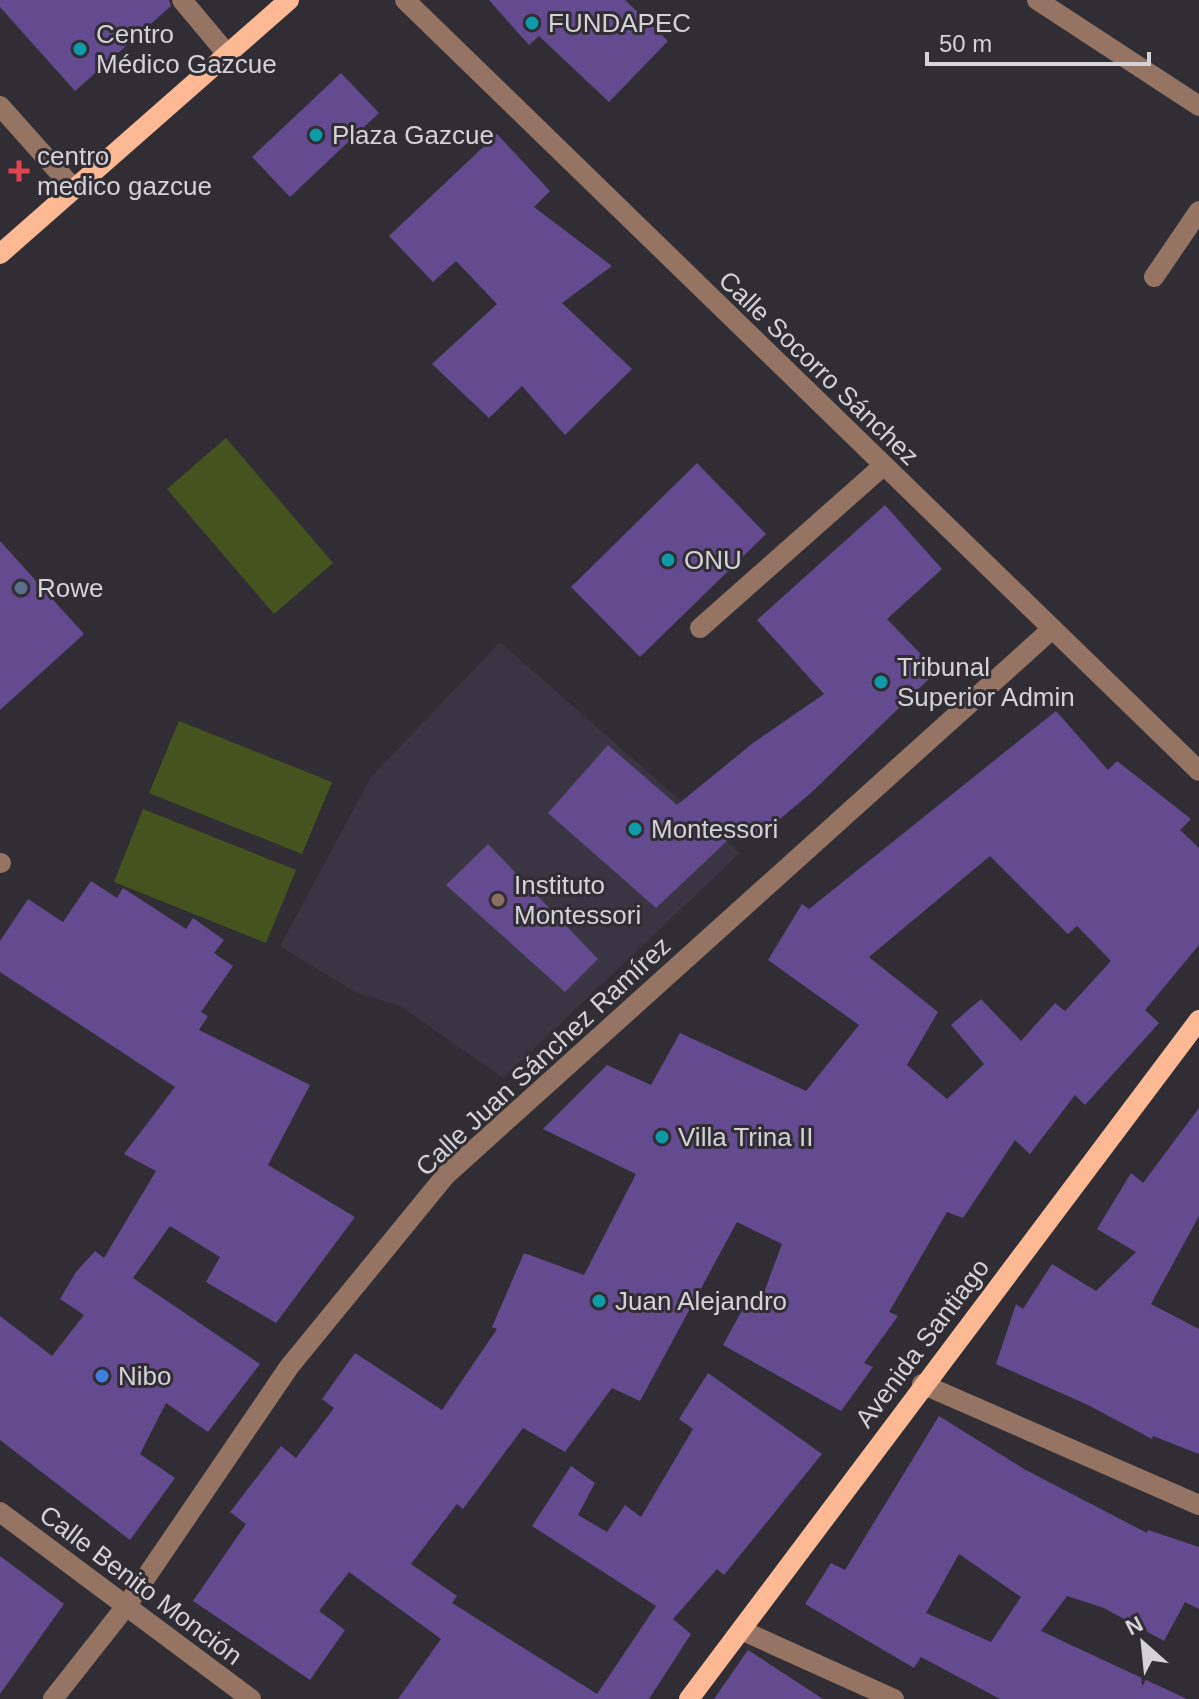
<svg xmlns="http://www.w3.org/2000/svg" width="1199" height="1699" font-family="Arial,sans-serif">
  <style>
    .built { fill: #393542 }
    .green { fill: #45531f }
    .building { fill: #644a8f; fill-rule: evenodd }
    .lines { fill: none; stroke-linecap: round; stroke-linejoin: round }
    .minor { stroke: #957463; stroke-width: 20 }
    .major { stroke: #fdb993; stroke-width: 20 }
    .culture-dot { fill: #0f9aa8; stroke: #302e34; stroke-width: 3 }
    .health-dot { fill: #e0444e; stroke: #302e34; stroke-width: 3 }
    .service-dot { fill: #5c6f8a; stroke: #302e34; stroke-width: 3 }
    .education-dot { fill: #8d6e63; stroke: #302e34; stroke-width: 3 }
    .shop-dot { fill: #3f7fe0; stroke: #302e34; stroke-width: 3 }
    .labels { text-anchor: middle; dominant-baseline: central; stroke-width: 6; stroke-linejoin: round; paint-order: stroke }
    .poi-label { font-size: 26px; fill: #d3d2d6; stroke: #302e34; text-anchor: start }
    .street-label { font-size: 26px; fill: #d3d2d6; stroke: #302e34 }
  </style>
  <rect width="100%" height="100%" fill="#302e34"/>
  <!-- built -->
  <path class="built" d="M500 642 740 853 503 1078 400 1006 355 992 280 946 371 777Z"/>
  <!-- green -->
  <g class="green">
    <path d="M226 438 333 563 274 614 167 489Z"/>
    <path d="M179 721 332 782 302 854 149 793Z"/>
    <path d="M143 809 296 870 266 943 114 882Z"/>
  </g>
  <!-- building -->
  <g class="building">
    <path d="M0 0H169L171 6 75 91 0 7Z"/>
    <path d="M489 0H625L668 41 609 102 539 36 529 45Z"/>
    <path d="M341 73 379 113 290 197 252 157Z"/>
    <path d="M497 134 550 191 534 207 612 266 562 303 632 369 565 435 522 386 489 418 432 364 497 304 456 261 433 282 389 236Z"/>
    <path d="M697 463 766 534 640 657 571 587Z"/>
    <path d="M885 505 942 569 887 619 937 671 812 792 760 836 745 824 656 908 548 813 608 745 677 805 753 743 824 694 757 620Z"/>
    <path d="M0 541 84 634 0 710Z"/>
    <path d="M1056 711 1108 770 1117 761 1191 819 1180 830 1199 848V945L1145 1010 1159 1023 1085 1105 1075 1095 1030 1154 1015 1140 963 1218 947 1212 889 1312 898 1316 864 1363 873 1367 841 1411 723 1345 747 1301 759 1306 782 1244 737 1222 640 1401 612 1388 565 1452 523 1428 463 1509 457 1504 411 1564 457 1596 452 1603 597 1694 656 1606 532 1526 571 1466 595 1483 578 1515 607 1532 625 1505 641 1517 693 1429 679 1419 708 1373 822 1454 724 1575 717 1569 673 1619 691 1634 649 1699H398L441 1639 349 1572 319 1611 345 1630 310 1680 193 1601 246 1524 230 1512 281 1446 296 1458 334 1408 322 1399 355 1353 442 1410 497 1329 492 1327 524 1253 584 1275 636 1174 543 1129 607 1065 651 1085 680 1033 806 1091 859 1025 768 960 802 904 809 909ZM990 856 1068 934 1077 926 1111 961 1065 1011 1055 1003 1021 1041 981 999 951 1025 984 1064 947 1099 907 1065 938 1012 869 957Z"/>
    <path d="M488 844 598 959 565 992 446 885Z"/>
    <path d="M91 881 117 898 123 888 186 929 193 918 224 940 214 953 233 966 201 1012 208 1016 199 1030 310 1085 268 1165 355 1217 276 1323 206 1282 220 1257 170 1226 133 1278 260 1364 208 1432 166 1403 140 1454 175 1478 130 1540 0 1440V1316L52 1356 84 1315 60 1299 76 1272 95 1251 104 1258 156 1171 124 1154 175 1087 0 972V941L28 899 63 922Z"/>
    <path d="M1199 1108V1216L1151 1304 1199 1329V1454L1153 1436 1152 1439 1088 1405 996 1364 1016 1304 1023 1309 1052 1264 1096 1291 1136 1252 1097 1229 1131 1173 1143 1183Z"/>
    <path d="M939 1416 1024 1469 1147 1533 1148 1530 1199 1547V1609L1185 1602 1164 1641 1104 1608 1067 1596 1041 1631 1187 1699H1000L921 1657 914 1668 805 1604 831 1563 845 1570ZM959 1554 1021 1597 991 1642 926 1613Z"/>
    <path d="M0 1556 64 1604 0 1694Z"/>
    <path d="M748 1650 823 1699H714Z"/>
  </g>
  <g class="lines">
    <!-- minor -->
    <g class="minor">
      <path d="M182 0 228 55"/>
      <path d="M405 0 1199 771"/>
      <path d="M1037 0 1199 106"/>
      <path d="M0 106 74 189"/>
      <path d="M1154 277 1199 211"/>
      <path d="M700 628 883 466"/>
      <path d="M0 863H1"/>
      <path d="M922 1384 1199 1505"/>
      <path d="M0 1512 251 1699"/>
      <path d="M741 1630 894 1699"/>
      <path d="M53 1699 127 1605 289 1367 446 1175 1051 630"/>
    </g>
    <!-- major -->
    <g class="major">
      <path d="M0 254 289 0"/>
      <path d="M689 1699 1199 1020"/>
    </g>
  </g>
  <!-- markers -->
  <g class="culture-dot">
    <circle cx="532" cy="23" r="8"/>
    <circle cx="80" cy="49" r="8"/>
    <circle cx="316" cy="135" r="8"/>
    <circle cx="668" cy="560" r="8"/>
    <circle cx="881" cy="682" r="8"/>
    <circle cx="635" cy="829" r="8"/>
    <circle cx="662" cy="1137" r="8"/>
    <circle cx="599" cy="1301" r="8"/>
  </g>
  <path class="health-dot" d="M15 159h8v8h8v8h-8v8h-8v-8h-8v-8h8z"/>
  <circle class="service-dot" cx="21" cy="588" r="8"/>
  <circle class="education-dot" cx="498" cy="900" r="8"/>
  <circle class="shop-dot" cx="102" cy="1376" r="8"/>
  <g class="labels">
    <!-- poi labels -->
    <g class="poi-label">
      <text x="548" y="23">FUNDAPEC</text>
      <text x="96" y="34">Centro<tspan x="96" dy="30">Médico Gazcue</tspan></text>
      <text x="332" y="135">Plaza Gazcue</text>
      <text x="37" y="156">centro<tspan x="37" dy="30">medico gazcue</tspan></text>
      <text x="684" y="560">ONU</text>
      <text x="37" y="588">Rowe</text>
      <text x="897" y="667">Tribunal<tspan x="897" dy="30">Superior Admin</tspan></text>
      <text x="651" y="829">Montessori</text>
      <text x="514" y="885">Instituto<tspan x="514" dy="30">Montessori</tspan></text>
      <text x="678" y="1137">Villa Trina II</text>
      <text x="615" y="1301">Juan Alejandro</text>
      <text x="118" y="1376">Nibo</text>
    </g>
    <!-- street labels -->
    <g class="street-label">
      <text transform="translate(819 368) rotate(44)">Calle Socorro Sánchez</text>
      <text transform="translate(543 1056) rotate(-43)">Calle Juan Sánchez Ramírez</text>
      <text transform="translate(922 1343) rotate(-53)">Avenida Santiago</text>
      <text transform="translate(141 1585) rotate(37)">Calle Benito Monción</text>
    </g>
  </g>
  <!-- north arrow -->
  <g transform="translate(1143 1643) rotate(333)" stroke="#302e34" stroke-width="6" paint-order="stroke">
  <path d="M0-6L14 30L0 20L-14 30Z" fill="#d3d2d6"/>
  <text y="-12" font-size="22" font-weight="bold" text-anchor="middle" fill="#d3d2d6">N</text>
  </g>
  <!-- scale -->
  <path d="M927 52v12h222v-12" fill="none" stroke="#d3d2d6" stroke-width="4"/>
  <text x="939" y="52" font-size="24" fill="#d3d2d6" stroke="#302e34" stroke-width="6" paint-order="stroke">50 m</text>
</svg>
